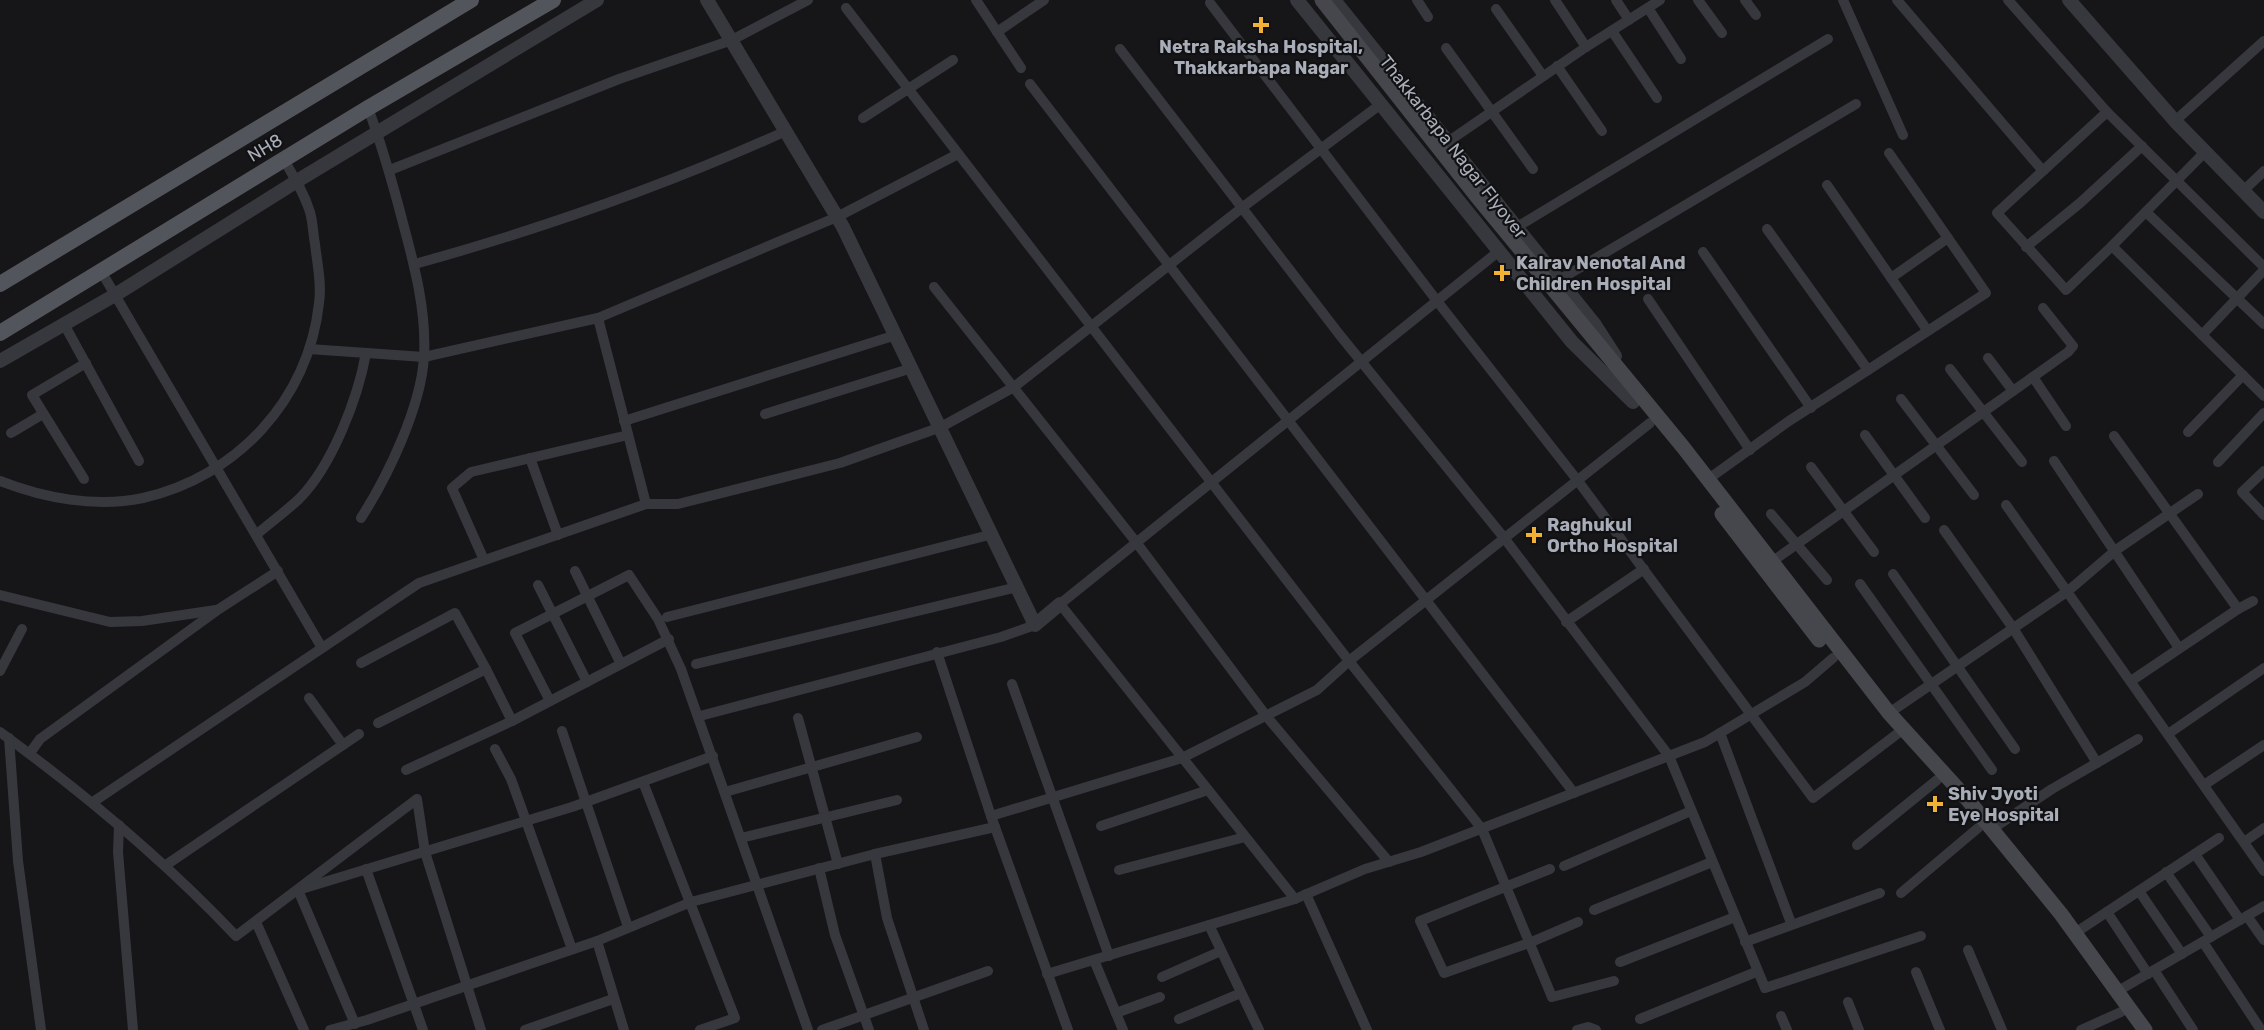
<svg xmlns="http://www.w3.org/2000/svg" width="2264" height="1030" font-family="Rubik,sans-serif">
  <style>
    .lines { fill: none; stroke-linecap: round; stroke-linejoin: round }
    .minor { stroke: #37383d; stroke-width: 10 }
    .tertiary { stroke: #37383d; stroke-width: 14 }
    .secondary { stroke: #45474d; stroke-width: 15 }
    .primary { stroke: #53555c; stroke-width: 16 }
    .poi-dot { fill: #f2b134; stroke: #111113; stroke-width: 2 }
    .labels { text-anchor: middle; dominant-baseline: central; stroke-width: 4.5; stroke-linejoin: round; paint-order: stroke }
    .poi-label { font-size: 18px; font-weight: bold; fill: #a8adb8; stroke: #111113; text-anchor: start }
    .street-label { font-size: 18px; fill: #a8adb8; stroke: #111113 }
  </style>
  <rect width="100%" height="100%" fill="#161618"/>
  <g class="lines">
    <!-- minor -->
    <g class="minor">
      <path d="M976 0 1021 68"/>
      <path d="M1417 0 1428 17"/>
      <path d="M1555 0 1586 47"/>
      <path d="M1616 0 1629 20"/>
      <path d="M1698 0 1722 33"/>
      <path d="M1745 0 1756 15"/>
      <path d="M1843 0 1903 135"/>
      <path d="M1897 0 2043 171"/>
      <path d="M2008 0 2107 112"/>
      <path d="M1210 3 1437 301 1578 481 1813 798 1897 734"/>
      <path d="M846 8 1349 661 1482 829 1552 997 1614 981"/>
      <path d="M1648 8 1681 59"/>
      <path d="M1496 9 1543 76"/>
      <path d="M1612 31 1657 98"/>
      <path d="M997 32 1044 0"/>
      <path d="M1446 48 1533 169"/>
      <path d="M1120 49 1339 334 1505 539 1669 756 1765 988 1921 936"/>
      <path d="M1557 66 1602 131"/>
      <path d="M1030 84 1574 793"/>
      <path d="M863 118 953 60"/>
      <path d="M2175 121 2264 41"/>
      <path d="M1449 141 1586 47 1660 0"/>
      <path d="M2205 152 2112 246 2264 396"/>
      <path d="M390 170 619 79 732 40 808 0"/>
      <path d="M1827 185 1927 330"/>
      <path d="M2243 191 2264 171"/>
      <path d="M2146 212 2264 324"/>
      <path d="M1517 227 1828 39"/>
      <path d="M1767 229 1868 370 1986 293 1889 153"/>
      <path d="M2112 246 2066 290 1997 213 2107 112 2264 267"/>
      <path d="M2026 247 2080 203 2142 146"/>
      <path d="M1703 252 1811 408"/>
      <path d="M415 264C541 229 667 185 786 131"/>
      <path d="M101 271 322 648"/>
      <path d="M1891 278 1948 238"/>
      <path d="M1559 280 1856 104"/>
      <path d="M934 287 1136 542 1267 717 1389 862"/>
      <path d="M1648 299 1750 450"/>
      <path d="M598 318 646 504"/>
      <path d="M64 324 139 461"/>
      <path d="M2202 335 2264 270"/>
      <path d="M309 349 424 357 598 318 837 217 958 154"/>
      <path d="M1988 358 2013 391"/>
      <path d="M1950 369 2022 462"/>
      <path d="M2033 377 2066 426"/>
      <path d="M1901 399 1974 495"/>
      <path d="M765 414 912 368"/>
      <path d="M624 421 896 335"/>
      <path d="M2188 432 2243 375"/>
      <path d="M11 433 43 414"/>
      <path d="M1865 435 1925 518"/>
      <path d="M2114 436 2238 609 2131 681"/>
      <path d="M530 458 558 535"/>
      <path d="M2054 461 2179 648"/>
      <path d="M2218 462 2264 413"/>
      <path d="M1811 467 1874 552"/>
      <path d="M2264 471 2242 492 2264 515"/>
      <path d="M84 479 32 395 86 363"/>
      <path d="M1707 480 1789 421 1868 370"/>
      <path d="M0 481C43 498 96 508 143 498 237 477 309 399 319 303 322 283 317 263 315 244 313 234 313 222 310 212 304 193 294 177 284 160"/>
      <path d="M2006 505 2264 871"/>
      <path d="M1771 514 1827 580"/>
      <path d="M361 518C388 476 421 407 424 357 427 305 411 254 398 204 389 171 380 140 368 108"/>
      <path d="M1944 530 2013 628 2097 763"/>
      <path d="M256 535C270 523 285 512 299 499 332 466 358 398 366 353"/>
      <path d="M484 560 452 488 471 472 628 435"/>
      <path d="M1773 561 2068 352 2073 346 2043 308"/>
      <path d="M575 571 621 664"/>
      <path d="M1893 574 2015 749"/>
      <path d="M1860 584 1992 770"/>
      <path d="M538 585 587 682"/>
      <path d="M0 595 110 622 142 621 216 610"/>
      <path d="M2238 609 2253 601"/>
      <path d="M667 617 993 534"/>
      <path d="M1566 622 1644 569"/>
      <path d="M937 652 991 816 1068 1030"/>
      <path d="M361 663 455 613 486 669"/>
      <path d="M696 664 1017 587"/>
      <path d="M0 671 22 629"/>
      <path d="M1012 684 1109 956"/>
      <path d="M309 698 343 745"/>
      <path d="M550 701 515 633 629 575 658 619 681 669 808 1030"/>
      <path d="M1889 713 2068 591 2116 550 2198 494"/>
      <path d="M700 716 1001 637 1035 625"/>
      <path d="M798 718 838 864"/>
      <path d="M378 723 486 669 512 721"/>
      <path d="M562 731 628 927"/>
      <path d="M0 732C85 794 164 860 236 936L417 799 425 852 481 1030"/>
      <path d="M1720 733 1791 923"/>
      <path d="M2168 734 2264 668"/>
      <path d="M9 738 18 861 41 1030"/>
      <path d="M495 749 511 779 572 949"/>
      <path d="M30 753 40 739 219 609 278 571"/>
      <path d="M406 770 512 721 669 639"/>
      <path d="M643 782 735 1018 700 1030"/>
      <path d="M2204 785 2264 745"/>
      <path d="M725 792 917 737"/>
      <path d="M93 802 419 583 646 504H678L840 463 941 427 1014 387 1243 207 1381 104"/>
      <path d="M991 816 1182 758 1317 690 1349 661 1650 423"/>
      <path d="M119 825 118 852 133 1030"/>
      <path d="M1101 826 1208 790"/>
      <path d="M1992 829 2052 789 2138 739"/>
      <path d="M741 838 897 800"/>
      <path d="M2244 842 2264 828"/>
      <path d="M1857 845 1937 780"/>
      <path d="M2195 854 2240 920"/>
      <path d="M166 865 359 734"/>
      <path d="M1564 866 1691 811"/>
      <path d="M819 868 835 935 869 1030"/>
      <path d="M366 869 423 1030"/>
      <path d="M1550 869 1420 921 1444 973 1529 943 1578 922"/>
      <path d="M1119 870 1245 837"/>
      <path d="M2166 872 2211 937"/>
      <path d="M2139 891 2182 954"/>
      <path d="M1901 893 1978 828"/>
      <path d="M1306 894 1367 1030"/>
      <path d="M1295 899 1060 604 1499 251"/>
      <path d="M1594 910 1712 862"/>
      <path d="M2107 912 2148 974"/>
      <path d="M2247 916 2264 940"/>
      <path d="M256 922 304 1030"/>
      <path d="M1209 925 1259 1030"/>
      <path d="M2075 933 2219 838"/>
      <path d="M597 941 624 1030"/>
      <path d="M1745 942 1880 893"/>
      <path d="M2203 942 2261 1030"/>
      <path d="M1968 950 2002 1030"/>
      <path d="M1094 960 1123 1030"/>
      <path d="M1620 962 1735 917"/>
      <path d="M2154 970 2193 1030"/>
      <path d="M1916 972 1940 1030"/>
      <path d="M1047 974 1295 899 1365 869 1421 852 1705 742 1805 682 1833 658"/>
      <path d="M1162 977 1221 951"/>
      <path d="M2118 991 2264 906"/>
      <path d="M1848 1002 1859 1030"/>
      <path d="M1116 1013 1160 997"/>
      <path d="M1781 1016 1787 1030"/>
      <path d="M1179 1019 1241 993"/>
      <path d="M1640 1019 1756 972"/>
      <path d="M355 1024 298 890 572 807 713 756"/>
      <path d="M330 1030 367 1020 597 941 691 902 875 854"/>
      <path d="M525 1030 613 999"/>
      <path d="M822 1030 988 971"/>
      <path d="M924 1030 887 918 875 854 995 827"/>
      <path d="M1577 1030 1588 1027 1596 1030"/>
      <path d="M2081 1030 2121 1012"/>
    </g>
    <!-- tertiary -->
    <g class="tertiary">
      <path d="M707 0 843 227 1035 625 1060 604"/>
      <path d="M1297 0 1572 342 1633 402"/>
      <path d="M1334 0 1595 325 1615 356"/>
      <path d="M2069 0 2175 121 2264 212"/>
      <path d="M0 361 115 295 297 181 597 0"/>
    </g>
    <!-- secondary -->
    <g class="secondary">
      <path d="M1322 0 1479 199 1683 447 1889 713 1968 800 2061 914 2145 1030"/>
      <path d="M1722 514 1819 640"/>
    </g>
    <!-- primary -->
    <g class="primary">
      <path d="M0 284 471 0"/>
      <path d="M0 333 368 108 553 0"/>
    </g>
  </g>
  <!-- markers -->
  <g class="poi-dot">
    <path d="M1258 16h6v6h6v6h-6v6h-6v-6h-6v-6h6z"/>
    <path d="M1499 264h6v6h6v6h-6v6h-6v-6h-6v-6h6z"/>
    <path d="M1531 526h6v6h6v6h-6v6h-6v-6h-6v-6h6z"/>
    <path d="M1932 795h6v6h6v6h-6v6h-6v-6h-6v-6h6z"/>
  </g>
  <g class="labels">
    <!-- poi labels -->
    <g class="poi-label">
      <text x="1261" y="47" text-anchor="middle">Netra Raksha Hospital,<tspan x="1261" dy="21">Thakkarbapa Nagar</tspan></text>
      <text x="1516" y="263">Kalrav Nenotal And<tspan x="1516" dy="21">Children Hospital</tspan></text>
      <text x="1547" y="525">Raghukul<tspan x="1547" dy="21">Ortho Hospital</tspan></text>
      <text x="1948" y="794">Shiv Jyoti<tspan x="1948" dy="21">Eye Hospital</tspan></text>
    </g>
    <!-- street labels -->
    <g class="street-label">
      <text transform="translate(1453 147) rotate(52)">Thakkarbapa Nagar Flyover</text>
      <text transform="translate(265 148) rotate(-31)">NH8</text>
    </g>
  </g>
</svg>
